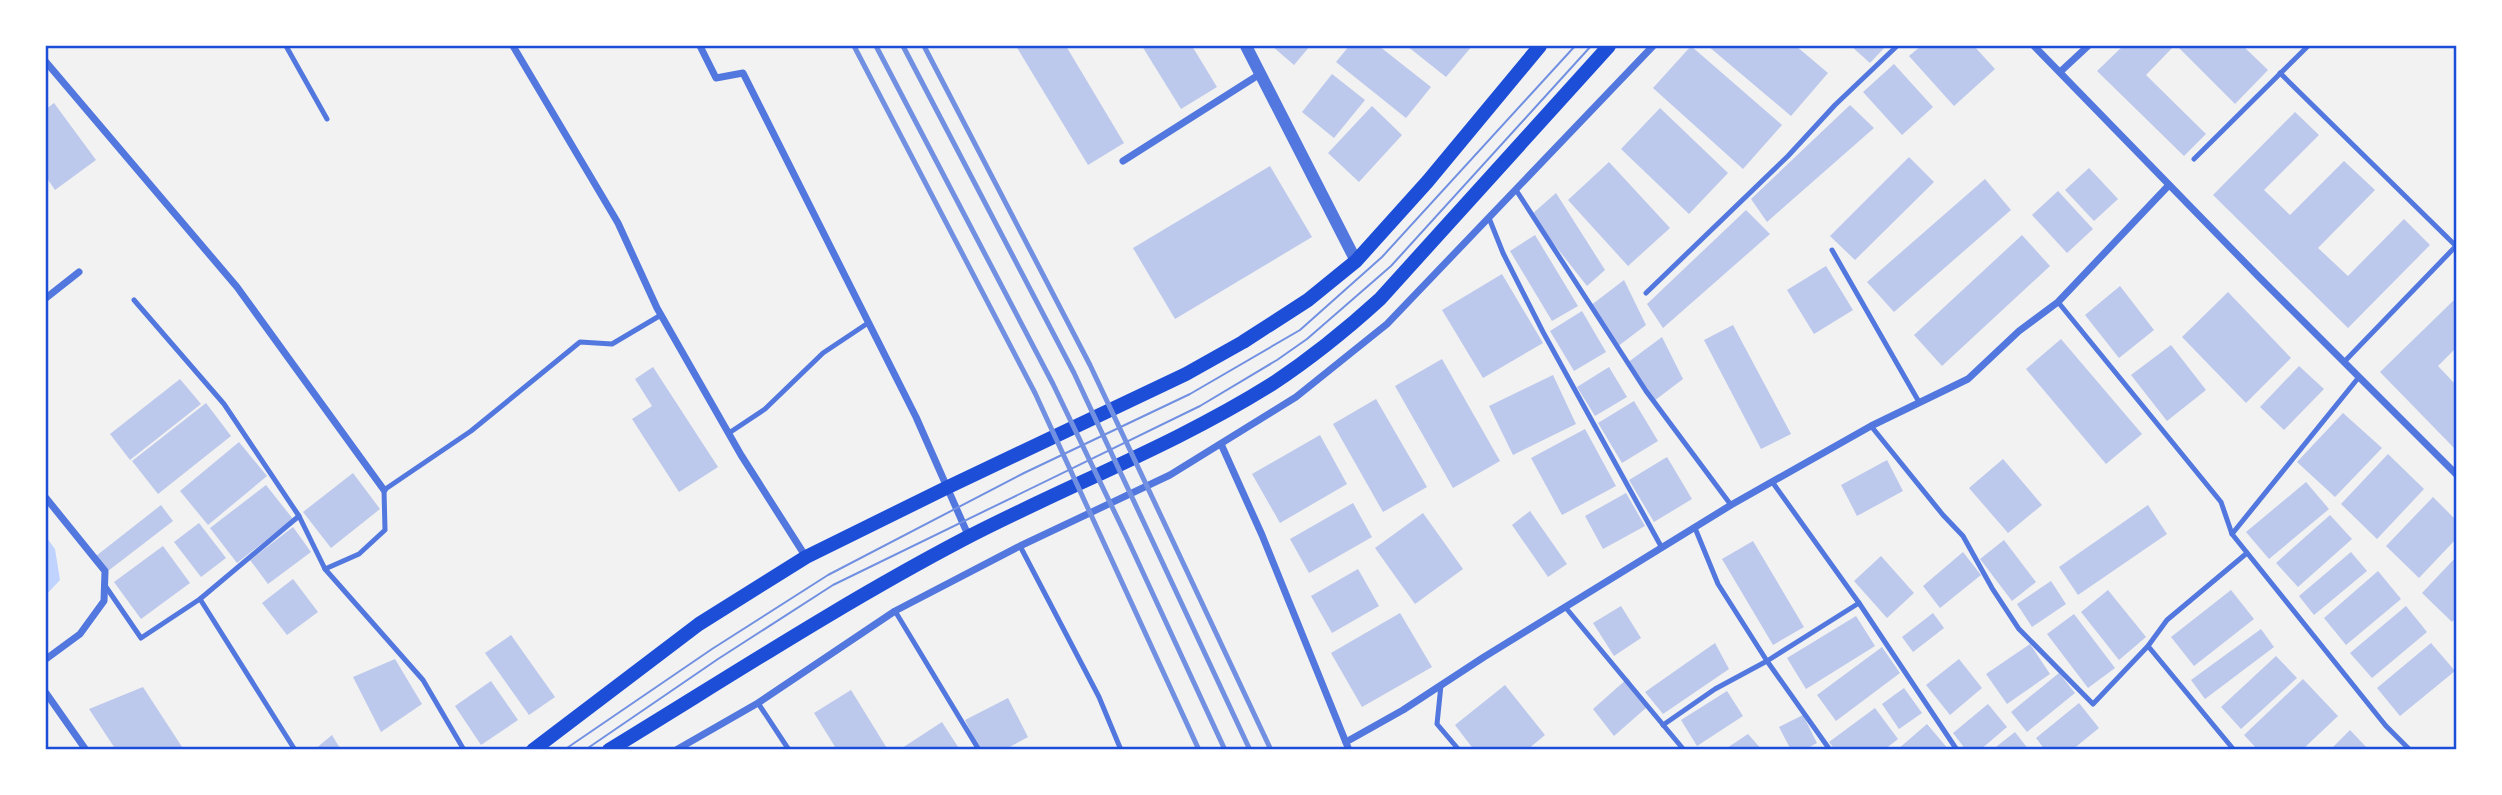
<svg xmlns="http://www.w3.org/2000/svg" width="2502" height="795" font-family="'IBM Plex Sans',sans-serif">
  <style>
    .water { fill: #bfd3fe }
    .building { fill: #bdc9ec }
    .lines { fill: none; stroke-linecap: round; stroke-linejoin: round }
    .service { stroke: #5277de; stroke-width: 5 }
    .minor { stroke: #5277de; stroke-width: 7 }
    .tertiary { stroke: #5277de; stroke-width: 12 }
    .secondary { stroke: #1d4ed8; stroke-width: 14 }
    .tram { stroke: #7290e2; stroke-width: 2 }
    .rail { stroke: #7290e2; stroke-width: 5 }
    .neatline { fill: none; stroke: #1d4ed8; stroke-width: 2.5 }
  </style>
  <rect width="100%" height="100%" fill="#f2f2f2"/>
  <!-- water -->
  <path class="water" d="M46 537 55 549 60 580 46 595Z"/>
  <!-- building -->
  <g class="building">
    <path d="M1016 46H1066L1124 143 1088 165Z"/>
    <path d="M1142 46H1192L1217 87 1181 109Z"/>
    <path d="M1272 46H1310L1294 65Z"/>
    <path d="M1349 46H1379L1431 87 1406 118 1336 62Z"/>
    <path d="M1407 46H1472L1446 77Z"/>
    <path d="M1691 46 1782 125 1743 169 1653 88Z"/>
    <path d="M1708 46H1796L1828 73 1791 116Z"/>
    <path d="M1851 46H1886L1870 63Z"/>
    <path d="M1921 46H1974L1995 69 1954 106 1909 56Z"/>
    <path d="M2123 46H2174L2146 75 2206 134 2184 156 2097 71Z"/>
    <path d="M2177 46H2243L2268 70 2235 104Z"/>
    <path d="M1894 64 1933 107 1902 135 1863 92Z"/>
    <path d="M1332 74 1365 100 1334 138 1302 112Z"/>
    <path d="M54 103 96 160 55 190 46 177V109Z"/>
    <path d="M1850 105 1874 128 1767 222 1751 199Z"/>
    <path d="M1372 106 1402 135 1359 182 1328 153Z"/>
    <path d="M1660 108 1728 173 1689 214 1621 149Z"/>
    <path d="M2295 112 2319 135 2264 190 2290 215 2344 161 2375 190 2318 248 2348 276 2404 219 2430 245 2348 328 2213 195Z"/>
    <path d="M1909 157 1934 182 1855 260 1830 236Z"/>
    <path d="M1609 162 1670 228 1628 266 1568 200Z"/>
    <path d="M1270 166 1312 237 1175 319 1133 248Z"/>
    <path d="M2089 168 2118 199 2094 221 2065 190Z"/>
    <path d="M1985 179 2011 210 1894 312 1867 282Z"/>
    <path d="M2058 191 2093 229 2067 253 2032 215Z"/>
    <path d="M1556 193 1605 270 1587 286 1531 215Z"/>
    <path d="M1746 210 1770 234 1663 328 1647 304Z"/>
    <path d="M1535 235 1578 306 1552 321 1510 251Z"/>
    <path d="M2022 235 2050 266 1942 366 1914 335Z"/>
    <path d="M1826 266 1853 310 1814 334 1787 290Z"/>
    <path d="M1502 274 1543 343 1483 378 1442 310Z"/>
    <path d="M1624 280 1646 325 1617 347 1590 306Z"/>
    <path d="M2120 286 2154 330 2119 358 2085 315Z"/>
    <path d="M2228 292 2291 358 2246 403 2182 337Z"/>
    <path d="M2454 300 2456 302V348L2438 366 2456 385V450L2380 372Z"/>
    <path d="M1582 311 1606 352 1574 371 1550 331Z"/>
    <path d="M1733 325 1791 434 1761 449 1704 340Z"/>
    <path d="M1662 337 1683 379 1654 401 1627 363Z"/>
    <path d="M2061 339 2142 434 2106 464 2026 369Z"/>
    <path d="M2171 345 2206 390 2167 421 2131 375Z"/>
    <path d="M1442 359 1500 461 1453 488 1395 386Z"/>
    <path d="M2299 366 2324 389 2284 430 2260 407Z"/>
    <path d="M653 367 718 467 679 492 632 419 652 406 635 379Z"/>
    <path d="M1609 367 1627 397 1595 416 1577 387Z"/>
    <path d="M1553 375 1576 424 1513 455 1489 406Z"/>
    <path d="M180 379 201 404 130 460 110 434Z"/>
    <path d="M1376 399 1427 487 1383 512 1333 424Z"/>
    <path d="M1634 401 1658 441 1622 463 1598 423Z"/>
    <path d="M206 403 231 436 158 494 132 461Z"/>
    <path d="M2343 413 2382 448 2335 497 2297 462Z"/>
    <path d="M1585 429 1616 486 1562 515 1531 458Z"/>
    <path d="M1320 435 1347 484 1280 523 1252 474Z"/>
    <path d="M239 442 267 476 208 525 180 491Z"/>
    <path d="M2388 454 2424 489 2377 539 2341 504Z"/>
    <path d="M1667 457 1692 499 1654 522 1629 480Z"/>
    <path d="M2003 459 2042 505 2008 533 1969 488Z"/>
    <path d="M1887 460 1903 491 1857 516 1841 485Z"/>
    <path d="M353 473 380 509 331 548 303 512Z"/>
    <path d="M2306 482 2329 509 2269 559 2246 532Z"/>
    <path d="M266 485 293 519 237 563 210 528Z"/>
    <path d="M1626 493 1645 526 1603 549 1585 516Z"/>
    <path d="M2433 497 2456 520V539L2419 578 2386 546Z"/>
    <path d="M1353 503 1372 537 1309 573 1290 539Z"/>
    <path d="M161 505 173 521 108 571 96 556Z"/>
    <path d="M2148 505 2167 534 2078 595 2059 567Z"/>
    <path d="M1530 511 1567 564 1548 577 1512 525Z"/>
    <path d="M1423 513 1463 569 1415 604 1375 548Z"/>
    <path d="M2330 515 2352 539 2298 587 2276 563Z"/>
    <path d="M199 523 226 558 201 577 174 542Z"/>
    <path d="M293 527 311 552 268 584 250 560Z"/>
    <path d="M2004 540 2036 582 2012 601 1980 559Z"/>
    <path d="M1753 541 1804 627 1773 645 1722 559Z"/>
    <path d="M163 546 190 583 141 619 114 582Z"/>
    <path d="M1963 552 1981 575 1940 608 1923 586Z"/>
    <path d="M2351 552 2367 571 2314 615 2299 596Z"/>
    <path d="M1881 556 1914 593 1887 618 1854 581Z"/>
    <path d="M2456 557V617L2452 622 2422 593Z"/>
    <path d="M1358 569 1379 606 1332 633 1311 596Z"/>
    <path d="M2378 571 2401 599 2346 645 2324 618Z"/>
    <path d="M293 579 318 612 287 635 262 603Z"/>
    <path d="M2051 581 2066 604 2032 627 2017 604Z"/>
    <path d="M2108 590 2146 637 2119 660 2081 612Z"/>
    <path d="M2231 590 2254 619 2194 666 2171 637Z"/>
    <path d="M1621 606 1641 638 1614 656 1593 623Z"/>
    <path d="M2406 606 2427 632 2372 678 2350 653Z"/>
    <path d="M1400 613 1432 667 1362 707 1331 653Z"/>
    <path d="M1933 613 1944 628 1913 652 1902 637Z"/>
    <path d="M2074 614 2115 668 2088 688 2047 634Z"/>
    <path d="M1856 616 1875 646 1806 689 1787 658Z"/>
    <path d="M2261 629 2274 647 2205 699 2191 680Z"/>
    <path d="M511 635 555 697 529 715 485 653Z"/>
    <path d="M1715 643 1729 669 1663 714 1645 692Z"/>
    <path d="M2431 643 2455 671 2400 716 2377 688Z"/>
    <path d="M2030 644 2050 674 2007 704 1986 674Z"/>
    <path d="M1882 647 1900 673 1836 721 1817 695Z"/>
    <path d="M2276 656 2297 678 2241 729 2221 707Z"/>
    <path d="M395 659 422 704 381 732 353 677Z"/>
    <path d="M1959 659 1982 688 1950 715 1926 685Z"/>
    <path d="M2059 673 2075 693 2027 732 2011 712Z"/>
    <path d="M1628 678 1647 707 1614 736 1593 709Z"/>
    <path d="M2303 679 2338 716 2302 750H2258L2244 735Z"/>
    <path d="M491 681 518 720 481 745 455 706Z"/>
    <path d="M1505 685 1545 735 1527 750H1474L1455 725Z"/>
    <path d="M143 687 184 750H116L89 709Z"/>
    <path d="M1904 688 1922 713 1899 729 1882 704Z"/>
    <path d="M851 690 888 750H837L814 713Z"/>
    <path d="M1727 691 1743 716 1697 746 1681 720Z"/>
    <path d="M1008 698 1028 737 1004 750H980L965 720Z"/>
    <path d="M2079 703 2099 728 2072 750H2045L2036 738Z"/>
    <path d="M1988 704 2007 727 1980 750H1966L1953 733Z"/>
    <path d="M1875 708 1898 739 1884 750H1835L1829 742Z"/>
    <path d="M1803 715 1817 743 1804 750H1791L1779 727Z"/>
    <path d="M942 722 960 750H899Z"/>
    <path d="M1927 724 1949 750H1897Z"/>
    <path d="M2350 730 2369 750H2330Z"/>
    <path d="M2015 732 2029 750H1992Z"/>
    <path d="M1748 734 1762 750H1724Z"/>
    <path d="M332 735 341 750H314Z"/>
  </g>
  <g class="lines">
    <!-- service -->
    <g class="service">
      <path d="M286 46 327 119"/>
      <path d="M2280 73 2456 246 2344 362"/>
      <path d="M2194 159 2308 46"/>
      <path d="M1516 190 1646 391 1731 505"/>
      <path d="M1489 218 1503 253 1543 332 1662 548"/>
      <path d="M1832 250 1919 402"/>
      <path d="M1646 293 1788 156 1835 105 1897 46"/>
      <path d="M134 300 224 404 299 516 325 569 423 680 464 750"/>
      <path d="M2058 302 2221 502 2232 534 2386 726 2410 750"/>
      <path d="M1871 426 1943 515 1963 536 1992 588 2019 629 2093 704 2148 646 2167 620 2247 553"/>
      <path d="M729 433 765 409 823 353 868 323"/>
      <path d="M1773 483 1859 603 1957 750"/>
      <path d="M1695 528 1718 584 1767 661 1830 750"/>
      <path d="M2232 534 2359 377"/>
      <path d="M1020 546 1099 697 1121 750"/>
      <path d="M325 569 359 554 385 530 384 490 471 431 580 342 612 344 661 315"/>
      <path d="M104 584 141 638 200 599 299 516"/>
      <path d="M200 599 295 750"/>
      <path d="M1566 608 1684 750"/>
      <path d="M895 611 979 750"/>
      <path d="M2148 646 2234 750"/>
      <path d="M1441 685 1437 724 1459 750"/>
      <path d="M758 703 789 750"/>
      <path d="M1663 725 1715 689 1767 661 1859 603"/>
    </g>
    <!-- minor -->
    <g class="minor">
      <path d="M513 46 618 223 657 308 741 455 806 557"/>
      <path d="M700 46 716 78 743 73 916 417 969 537"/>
      <path d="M2034 46 2258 276 2456 474"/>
      <path d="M46 62 237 287 384 490"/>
      <path d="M2060 72 2088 46"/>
      <path d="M1123 161 1260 74"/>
      <path d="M46 298 79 272"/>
      <path d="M1221 444 1262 535 1349 750"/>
      <path d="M46 498 105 571 104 601 80 634 46 659"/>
      <path d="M46 693 86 750"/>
      <path d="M1346 742 1403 710 1484 657 1731 505 1871 426 1968 379 2019 331 2058 302 2169 185"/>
      <path d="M676 750 758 703 895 611 1020 546 1170 475 1296 397 1387 324 1653 46"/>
    </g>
    <!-- tertiary -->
    <path class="tertiary" d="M1246 46 1356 261"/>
    <!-- secondary -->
    <g class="secondary">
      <path d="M533 750 699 624 806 557 946 488 1186 374 1243 342 1308 300 1356 261 1428 181 1540 46"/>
      <path d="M609 750C727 678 842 603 964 539 1066 486 1175 445 1272 384 1310 359 1346 330 1380 299L1609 46"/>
    </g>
    <!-- tram -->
    <g class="tram">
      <path d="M564 750 712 649 828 575 1024 473 1190 394 1300 330 1382 257 1575 46"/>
      <path d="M585 750 718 659 833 585 1200 406 1277 360 1307 339 1391 266 1591 46"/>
    </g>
    <!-- rail -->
    <g class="rail">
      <path d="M854 46 1035 393 1199 750"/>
      <path d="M876 46 1053 384 1127 538 1225 750"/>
      <path d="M903 46 1074 373 1250 750"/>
      <path d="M924 46 1090 365 1271 750"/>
    </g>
  </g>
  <!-- border -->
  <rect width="2502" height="795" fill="none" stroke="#ffffff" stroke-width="94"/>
  <rect x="47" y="47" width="2408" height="701" class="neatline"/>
</svg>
